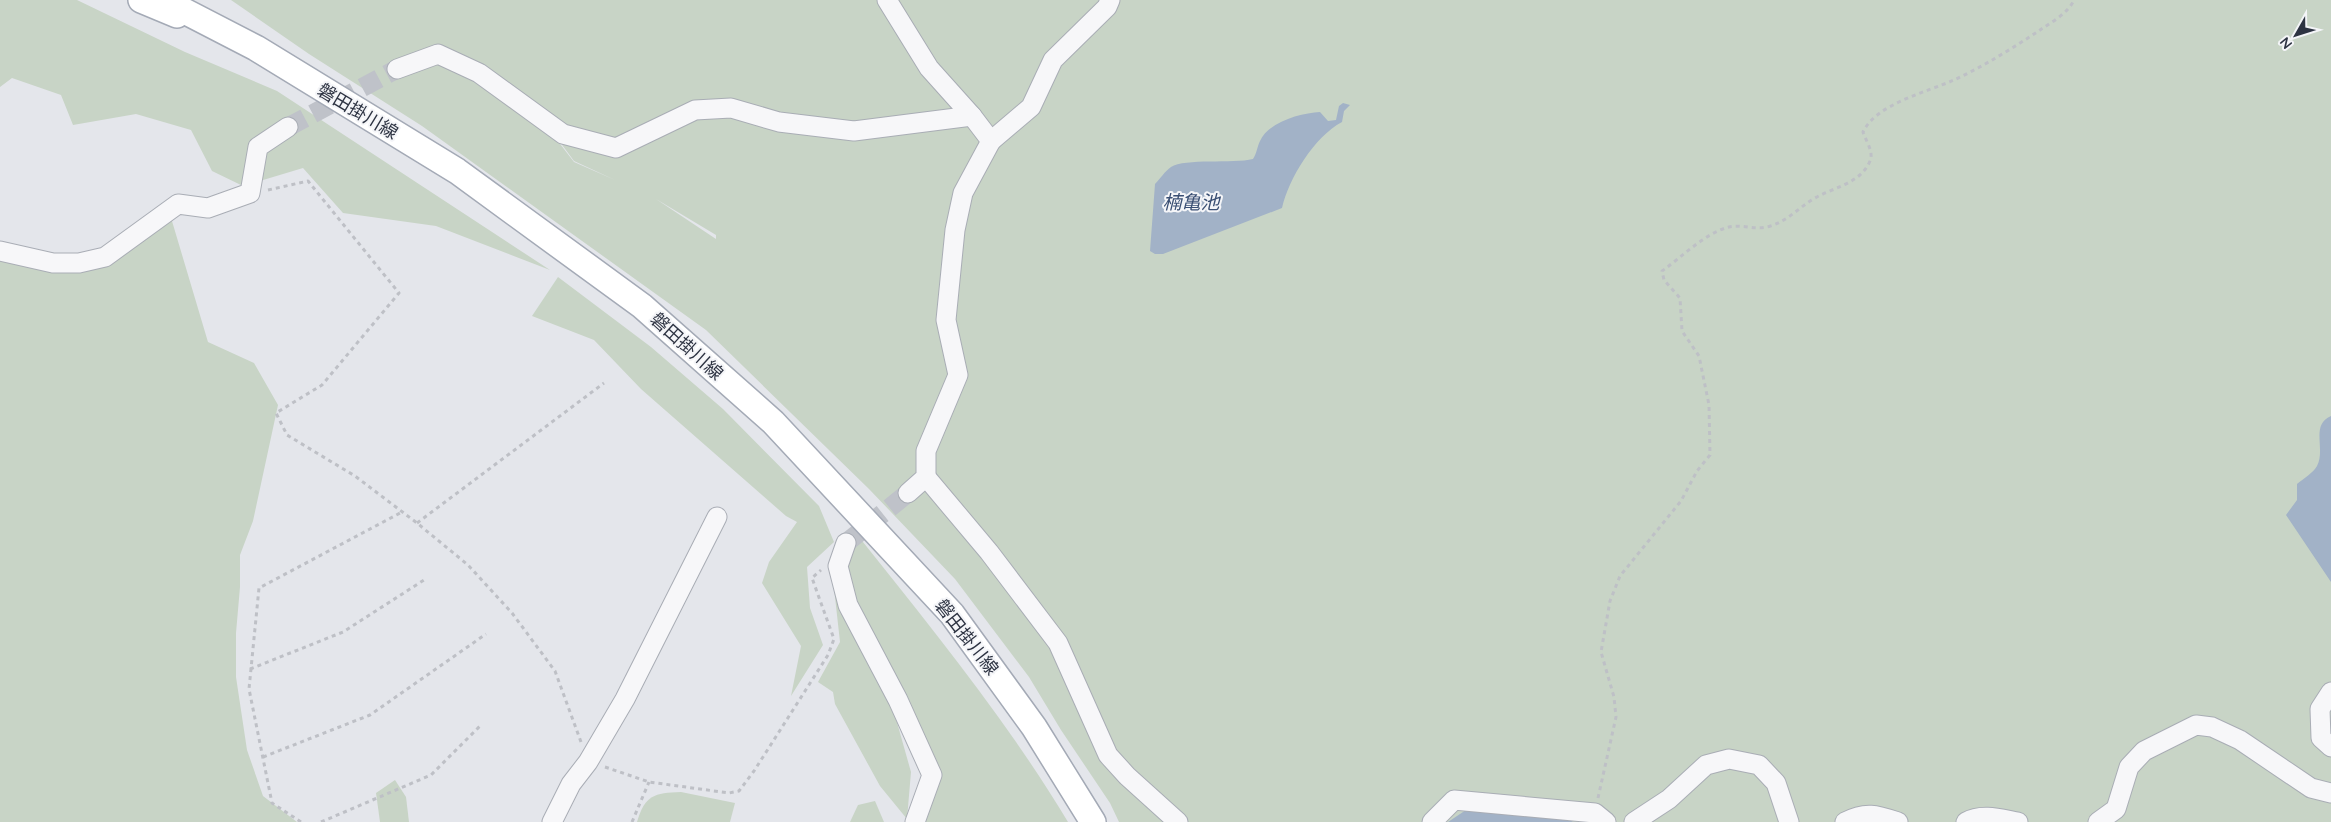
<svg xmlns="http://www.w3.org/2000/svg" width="2331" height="822" font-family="Quicksand,'Noto Sans JP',sans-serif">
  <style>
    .green { fill: #c8d4c6; fill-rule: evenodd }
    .water { fill: #a2b2c7 }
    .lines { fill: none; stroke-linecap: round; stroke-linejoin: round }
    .minor-tunnel { stroke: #bfc2c9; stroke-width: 19; stroke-dasharray: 19 9; stroke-linecap: butt }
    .minor-casing { stroke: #a9adb5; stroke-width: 21 }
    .major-casing { stroke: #a4aab6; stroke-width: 28 }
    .path { stroke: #bec0c6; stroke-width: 3; stroke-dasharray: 4 4; stroke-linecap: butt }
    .minor { stroke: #f7f7f9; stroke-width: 19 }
    .major { stroke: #fff; stroke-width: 25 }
    .labels { text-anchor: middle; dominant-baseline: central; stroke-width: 4; stroke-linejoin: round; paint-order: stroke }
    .street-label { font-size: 18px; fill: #2d3342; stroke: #f4f5f8 }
    .water-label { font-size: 19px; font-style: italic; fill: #3a4f73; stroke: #f4f5f8 }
  </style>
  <rect width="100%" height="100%" fill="#e4e6eb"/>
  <!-- green -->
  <g class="green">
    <path d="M0 0H77L185 52 277 91 550 270 436 226 343 213 303 168 243 186 212 171 191 130 136 114 73 125 61 95 12 78 0 87Z"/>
    <path d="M231 0H2331V822H1119L1110 803 1061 730 1029 677 955 579 869 489 706 330 422 126 309 54ZM540 118 543 119 574 161 615 180 574 162ZM656 199 716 235V239Z"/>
    <path d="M169 211 208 342 254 363 278 405 253 521 240 555V587L236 633V677L247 750 263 796 297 822H0V252L105 257Z"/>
    <path d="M558 277 651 347 723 409 819 506 834 542 807 567 810 608 823 645 791 696 801 646 762 583 769 562 797 522 786 516 641 389 594 340 532 316Z"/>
    <path d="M855 532C930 626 1006 719 1068 822H915L932 774 838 566Z"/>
    <path d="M834 588 889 694 911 772 907 819 880 786 835 704 833 692 818 682 840 642Z"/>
    <path d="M395 780 406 797 409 822H380L376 793Z"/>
    <path d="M681 792 735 803 730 822H637C645 795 654 793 681 792Z"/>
    <path d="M875 801 884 822H850L858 805Z"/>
  </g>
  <!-- water -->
  <g class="water">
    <path d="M1343 103 1350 105 1344 111 1342 122C1314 137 1289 178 1282 208L1163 254H1155L1150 251 1155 184C1160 179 1165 171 1171 167 1185 158 1233 164 1253 159 1257 153 1257 147 1260 141 1268 122 1301 113 1320 112L1328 121 1336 120 1339 106Z"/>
    <path d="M2331 416V582L2286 515 2297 500V484C2303 479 2314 472 2317 466 2326 449 2310 425 2331 416Z"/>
    <path d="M1466 810 1558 812 1573 822H1448Z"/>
  </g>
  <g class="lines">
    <!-- minor-tunnel -->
    <g class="minor-tunnel">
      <path d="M288 127 397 69"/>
      <path d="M846 543 908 493"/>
    </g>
    <!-- minor casing -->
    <g class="minor-casing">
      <g id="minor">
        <path d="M887 0 929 68 972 116 991 141 963 193 955 230 946 320 958 375 926 451V477L908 493"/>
        <path d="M397 69 438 54 479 73 563 134 616 148 695 110 731 108 779 122 854 131 972 116"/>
        <path d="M991 141 1031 107 1053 60 1107 7 1110 0"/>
        <path d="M0 251 53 263H79L105 257 178 204 208 208 250 193 258 147 288 127"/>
        <path d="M926 477 989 552 1058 643 1108 755 1127 776 1178 822"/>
        <path d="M846 543 838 566 848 605 898 700 932 775 915 822"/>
        <path d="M2331 692 2320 709 2321 738 2331 747"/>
        <path d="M552 822 571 784 588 762 625 699 717 517"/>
        <path d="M1432 822 1454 800 1595 813 1606 822"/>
        <path d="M1634 822 1669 799 1706 765 1729 759 1759 765 1776 783 1789 822"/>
        <path d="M1845 822C1866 811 1877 815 1898 822"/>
        <path d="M1966 822C1982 813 2001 819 2018 822"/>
        <path d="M2098 822 2116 809 2129 767 2144 751 2196 725 2212 727 2240 740 2311 788 2331 793"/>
      </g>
    </g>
    <!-- major casing -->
    <g class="major-casing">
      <g id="major">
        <path d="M141 0 177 15"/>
        <path d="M163 0 256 48 457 171 642 306 773 422 952 614 1034 727 1093 822"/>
      </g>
    </g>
    <!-- path -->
    <g class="path">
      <path d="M268 190 308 181 399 293 322 385 276 413 287 435 355 476 417 523 468 565 512 613 555 671 581 742"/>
      <path d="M417 523 604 383"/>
      <path d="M250 669 343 632 424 580"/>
      <path d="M263 757 370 715 486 634"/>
      <path d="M605 767 649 782 729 793 739 791 754 771 828 655 834 639 812 578 821 570"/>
      <path d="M1598 798 1616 717 1614 697 1601 652 1610 601 1620 576 1681 501 1697 471 1710 455 1709 405 1699 356 1682 331 1680 298 1664 280 1662 271C1682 257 1705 233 1729 227 1741 224 1755 230 1767 227 1787 222 1798 208 1815 198 1834 187 1860 184 1870 161 1874 152 1866 141 1863 132 1876 104 1927 92 1954 80 1984 66 2013 48 2040 30 2052 22 2068 13 2074 0"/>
      <path d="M301 822 272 803 249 689 259 588 402 512"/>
      <path d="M321 822 431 775 480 726"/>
      <path d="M632 822 649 782"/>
    </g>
    <!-- minor -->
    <use href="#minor" class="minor"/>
    <!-- major -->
    <use href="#major" class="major"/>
  </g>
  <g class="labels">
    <!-- street labels -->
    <g class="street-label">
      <text transform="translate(358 111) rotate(31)">磐田掛川線</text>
      <text transform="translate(687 346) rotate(42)">磐田掛川線</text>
      <text transform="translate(967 637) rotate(52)">磐田掛川線</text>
    </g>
    <!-- water labels -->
    <g class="water-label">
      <text x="1191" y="202">楠亀池</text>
    </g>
  </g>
  <!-- north arrow -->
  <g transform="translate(2296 35) rotate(231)" stroke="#f4f5f8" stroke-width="4" paint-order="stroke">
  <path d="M0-4L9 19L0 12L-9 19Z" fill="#2d3342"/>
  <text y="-8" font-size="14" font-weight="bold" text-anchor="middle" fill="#2d3342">N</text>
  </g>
</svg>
